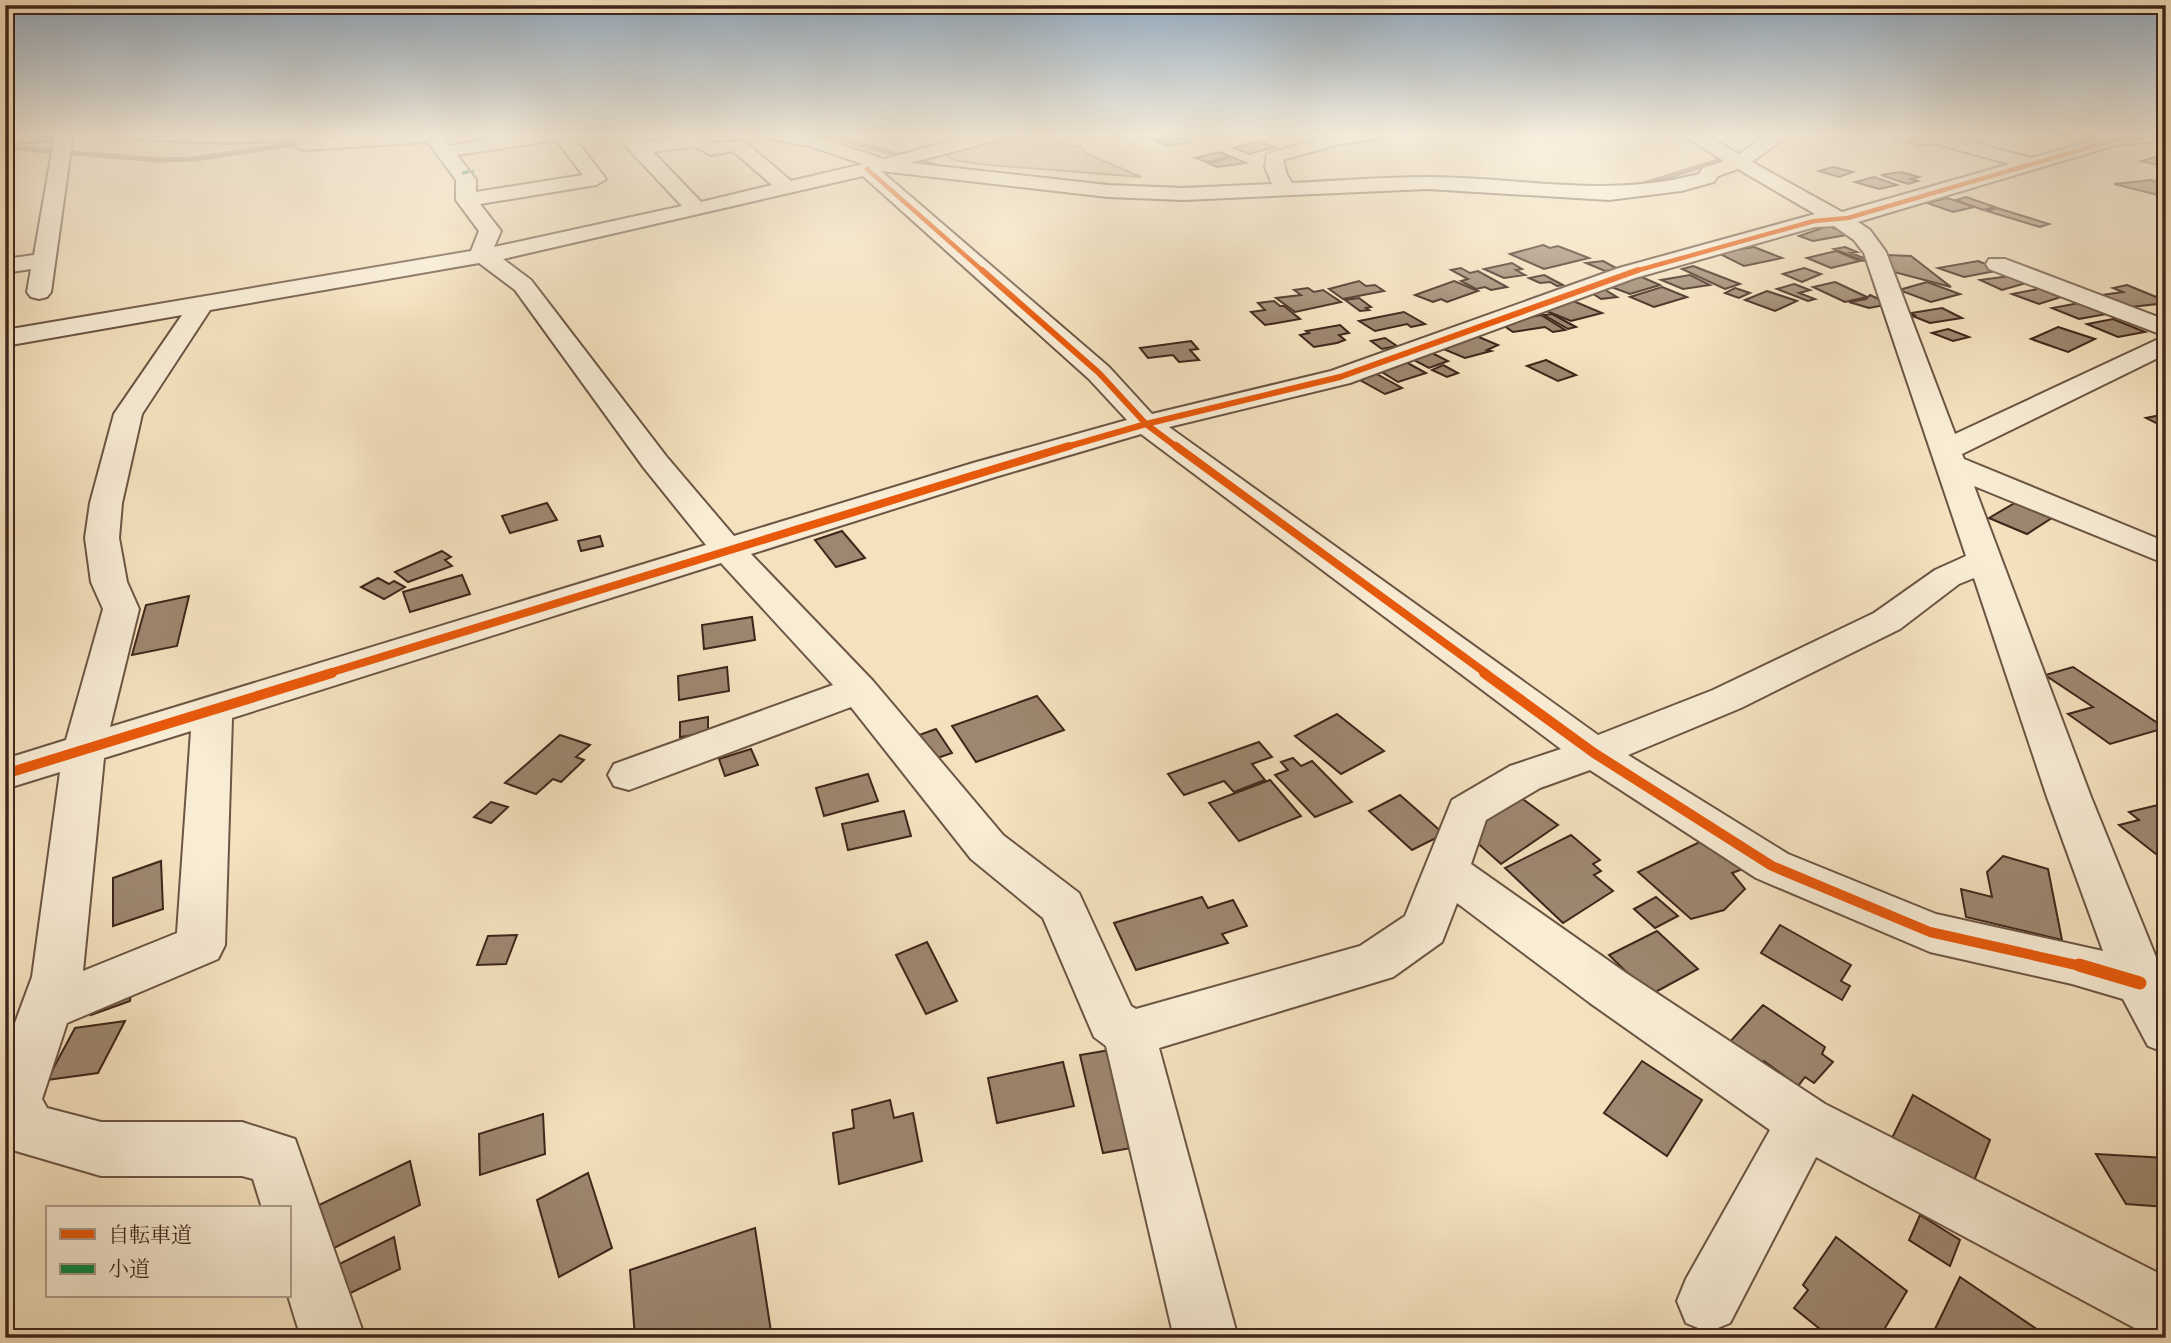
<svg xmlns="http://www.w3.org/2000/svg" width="2171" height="1343" font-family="Alegreya,'Noto Serif JP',serif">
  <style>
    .green { fill: #d5c1a2; stroke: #8a745e; stroke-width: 2 }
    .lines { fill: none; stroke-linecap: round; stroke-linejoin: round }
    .stream { stroke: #86705c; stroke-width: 5 }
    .building { fill: #9d8770; stroke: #3f261b; stroke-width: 2 }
    .minor-casing { stroke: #6c5544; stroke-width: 4 }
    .major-casing { stroke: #3f261b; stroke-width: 4 }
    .minor { fill: #f8ecd5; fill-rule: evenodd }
    .major { fill: #f4e1be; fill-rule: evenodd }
    .quiet { stroke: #00873e; stroke-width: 3.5; stroke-dasharray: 7 3.5; stroke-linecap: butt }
    .cycleway-far4-casing { stroke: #f8ecd5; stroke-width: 7 }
    .cycleway-far3-casing { stroke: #f8ecd5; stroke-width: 9 }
    .cycleway-far2-casing { stroke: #f8ecd5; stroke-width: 11 }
    .cycleway-far1-casing { stroke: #f8ecd5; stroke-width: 14 }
    .cycleway-casing { stroke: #f8ecd5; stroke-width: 18 }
    .cycleway-far4 { stroke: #e8590c; stroke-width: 4.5 }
    .cycleway-far3 { stroke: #e8590c; stroke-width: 6 }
    .cycleway-far2 { stroke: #e8590c; stroke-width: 8 }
    .cycleway-far1 { stroke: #e8590c; stroke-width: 10 }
    .cycleway { stroke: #e8590c; stroke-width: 13 }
  </style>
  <rect width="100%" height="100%" fill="#f4e1be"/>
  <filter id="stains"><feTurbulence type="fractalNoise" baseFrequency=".00286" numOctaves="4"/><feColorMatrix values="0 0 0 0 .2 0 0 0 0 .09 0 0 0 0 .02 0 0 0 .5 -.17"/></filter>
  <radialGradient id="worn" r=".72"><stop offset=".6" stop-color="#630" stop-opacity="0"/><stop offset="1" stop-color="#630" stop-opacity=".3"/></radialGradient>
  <!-- green -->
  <path class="green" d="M1015 134H1038L1068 145 1081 147 1085 153 1141 177 979 164 955 160 942 153Z"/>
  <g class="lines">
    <!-- stream -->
    <g class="stream">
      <path d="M824 134 939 167"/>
      <path d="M2077 134 2110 141"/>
      <path d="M6 147 48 151"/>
      <path d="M74 153 159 160 195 159 307 142"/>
      <path d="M1638 186 1734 156"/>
    </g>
  </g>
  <!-- building -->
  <g class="building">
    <path d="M1174 136 1190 142 1167 146 1153 140Z"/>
    <path d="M1259 141 1275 147 1249 154 1234 148Z"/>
    <path d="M1220 152 1231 157 1206 162 1195 158Z"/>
    <path d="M2159 156 2166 158V167L2141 161Z"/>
    <path d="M1232 157 1246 163 1217 167 1208 163Z"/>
    <path d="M1833 167 1853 172 1839 177 1819 171Z"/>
    <path d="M1901 172 1919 177 1911 179 1918 181 1908 184 1881 175Z"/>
    <path d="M1874 177 1897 185 1879 189 1855 182Z"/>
    <path d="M2151 180 2166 184V197L2114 184Z"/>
    <path d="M1966 197 1995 207 1983 210 1956 200Z"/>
    <path d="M1947 198 1974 207 1953 212 1927 203Z"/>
    <path d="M1997 208 2049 224 2040 227 1987 211Z"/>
    <path d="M1828 226 1852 234 1813 241 1799 236Z"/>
    <path d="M1543 245 1550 248 1558 246 1589 258 1544 269 1510 254Z"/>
    <path d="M1754 247 1782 258 1744 266 1718 253Z"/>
    <path d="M1845 247 1857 252 1851 253 1869 260 1864 261 1834 249Z"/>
    <path d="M1836 251 1860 261 1831 268 1807 258Z"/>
    <path d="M1887 255 1911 256 1951 287 1894 272Z"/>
    <path d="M1603 261 1618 269 1605 271 1586 263Z"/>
    <path d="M1978 261 2001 270 1964 277 1938 268Z"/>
    <path d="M1512 263 1522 269 1516 270 1525 275 1504 278 1484 269Z"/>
    <path d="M1693 266 1740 284 1725 289 1682 269Z"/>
    <path d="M1461 268 1470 273 1478 271 1507 287 1491 290 1485 287 1476 289 1461 281 1468 279 1451 270Z"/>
    <path d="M1804 268 1821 274 1802 282 1783 274Z"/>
    <path d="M1544 275 1563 285 1557 286 1550 282 1540 283 1529 278Z"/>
    <path d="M1637 275 1660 285 1630 294 1606 285Z"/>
    <path d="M1690 275 1710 285 1683 289 1661 280Z"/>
    <path d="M2010 276 2026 283 2002 290 1980 280Z"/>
    <path d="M1359 281 1366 286 1375 285 1384 291 1343 299 1329 289Z"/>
    <path d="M1454 281 1478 291 1447 302 1441 299 1433 302 1415 295Z"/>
    <path d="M1835 282 1867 297 1845 302 1813 287Z"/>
    <path d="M1927 282 1960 294 1931 302 1899 290Z"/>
    <path d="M1794 284 1810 290 1799 293 1815 299 1808 301 1777 289Z"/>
    <path d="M2127 285 2166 301V303L2131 307 2102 295 2123 292 2113 288Z"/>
    <path d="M1662 287 1687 297 1654 307 1630 297Z"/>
    <path d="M2048 287 2064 293 2055 295 2061 297 2039 304 2012 294Z"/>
    <path d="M1308 288 1314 292 1323 290 1341 302 1295 312 1276 298 1301 295 1294 290Z"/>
    <path d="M1602 288 1617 297 1601 299 1587 290Z"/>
    <path d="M1735 288 1750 293 1739 298 1725 293Z"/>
    <path d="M1767 291 1797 301 1775 311 1745 300Z"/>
    <path d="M1870 295 1881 300 1880 306 1869 308 1849 302 1866 299Z"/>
    <path d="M1359 298 1371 307 1366 308 1369 310 1360 311 1345 300Z"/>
    <path d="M1571 300 1602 313 1571 321 1544 310Z"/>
    <path d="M1274 301 1280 306H1284L1300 319 1265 325 1251 312 1265 310 1258 303Z"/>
    <path d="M2079 303 2107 314 2079 319 2052 308Z"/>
    <path d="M1942 308 1962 318 1930 323 1910 315H1914L1911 313Z"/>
    <path d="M1404 312 1425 324 1411 327 1407 324 1375 331 1359 321Z"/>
    <path d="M1552 314 1576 327 1568 329 1544 315Z"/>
    <path d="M1541 315 1565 330 1553 332 1545 327 1513 332 1500 323Z"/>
    <path d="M2113 319 2145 332 2118 337 2087 324Z"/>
    <path d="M1340 325 1349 333 1339 335 1345 340 1337 343 1314 347 1300 335 1309 333 1306 331Z"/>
    <path d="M2058 327 2095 339 2068 352 2031 339Z"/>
    <path d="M1948 329 1969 337 1953 341 1932 333Z"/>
    <path d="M1474 335 1498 345 1487 350 1491 351 1465 358 1441 348Z"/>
    <path d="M1385 338 1397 346 1382 349 1371 341Z"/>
    <path d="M1191 341 1198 349 1190 350 1199 360 1179 362 1173 355 1148 358 1140 348Z"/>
    <path d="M1430 352 1448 361 1429 368 1410 358Z"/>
    <path d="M1546 360 1576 375 1558 381 1527 366Z"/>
    <path d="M1404 361 1426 373 1398 382 1377 369Z"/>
    <path d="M1443 365 1458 373 1447 377 1432 370Z"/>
    <path d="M1375 373 1402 388 1385 394 1358 379Z"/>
    <path d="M2166 414V428L2146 418Z"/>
    <path d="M2018 501 2055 516 2027 534 1989 518Z"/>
    <path d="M547 503 557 520 510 533 502 516Z"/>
    <path d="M842 531 865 558 836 567 815 540Z"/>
    <path d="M600 536 603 546 581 551 578 541Z"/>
    <path d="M442 551 451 557 445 560 452 566 408 582 395 572Z"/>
    <path d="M462 575 470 594 410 612 403 592Z"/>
    <path d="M378 578 389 584 394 581 405 587 384 599 361 587Z"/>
    <path d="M189 596 177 646 132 655 146 605Z"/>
    <path d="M752 617 755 640 704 649 702 625Z"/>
    <path d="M727 667 729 691 679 700 678 676Z"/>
    <path d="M2073 667 2165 728 2110 744 2068 714 2093 707 2045 675Z"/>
    <path d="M1037 696 1064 730 976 762 952 726Z"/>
    <path d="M1337 714 1384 751 1341 774 1295 736Z"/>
    <path d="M708 717V733L680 737V722Z"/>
    <path d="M936 729 952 753 923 763 908 739Z"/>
    <path d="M560 735 590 745 576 757 584 760 561 782 553 779 536 794 505 783Z"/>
    <path d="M1259 742 1272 757 1252 764 1265 780 1234 792 1224 781 1184 795 1168 774Z"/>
    <path d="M751 749 758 765 725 776 719 759Z"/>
    <path d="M1293 758 1301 766 1312 761 1352 802 1315 817 1275 775 1288 770 1281 762Z"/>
    <path d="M868 774 878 801 824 816 816 788Z"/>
    <path d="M1270 780 1301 816 1239 841 1209 803Z"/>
    <path d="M1516 794 1558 825 1501 864 1473 839 1482 814Z"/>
    <path d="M1400 795 1444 834 1412 850 1369 811Z"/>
    <path d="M491 802 508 807 491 823 474 817Z"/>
    <path d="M2166 803V862L2119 825 2139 820 2129 812Z"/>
    <path d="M904 811 911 836 848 850 842 824Z"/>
    <path d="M1571 835 1600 860 1593 864 1601 871 1594 875 1613 891 1563 923 1505 868Z"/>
    <path d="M1708 838 1743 869 1732 873 1745 889 1724 910 1691 919 1638 872Z"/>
    <path d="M2003 856 2048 869 2062 940 1966 917 1961 889 1992 897 1987 872Z"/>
    <path d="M161 861 163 909 113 926V878Z"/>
    <path d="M1202 897 1208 908 1233 900 1247 926 1222 934 1228 943 1136 970 1114 923Z"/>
    <path d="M1656 897 1678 916 1655 928 1634 909Z"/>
    <path d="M1780 925 1851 965 1841 981 1850 986 1842 1000 1761 953Z"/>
    <path d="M1657 931 1698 969 1650 995 1609 955Z"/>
    <path d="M517 935 506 964 477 965 488 936Z"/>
    <path d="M927 942 957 1001 926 1014 896 955Z"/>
    <path d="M132 980 130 1001 91 1015 93 994Z"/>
    <path d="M1763 1005 1825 1047 1822 1054 1833 1062 1814 1083 1805 1077 1798 1086 1764 1061 1759 1067 1728 1044Z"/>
    <path d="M125 1021 98 1073 47 1080 75 1028Z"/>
    <path d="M1116 1049 1142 1146 1103 1153 1080 1055Z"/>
    <path d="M1642 1061 1702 1100 1667 1156 1604 1113Z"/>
    <path d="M1063 1062 1074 1106 997 1123 988 1078Z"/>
    <path d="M1913 1095 1990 1140 1972 1186 1892 1138Z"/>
    <path d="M890 1100 894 1118 913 1113 922 1161 839 1184 833 1133 854 1128 852 1110Z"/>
    <path d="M543 1114 545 1154 480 1175 479 1134Z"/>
    <path d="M2096 1154 2166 1158V1207L2126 1204Z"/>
    <path d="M410 1161 420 1205 326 1252 319 1205Z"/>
    <path d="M588 1173 612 1248 559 1277 537 1200Z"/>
    <path d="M1920 1215 1960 1240 1950 1266 1909 1240Z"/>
    <path d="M755 1228 772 1338H635L630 1270Z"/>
    <path d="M394 1237 400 1269 332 1302 327 1270Z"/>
    <path d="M1836 1237 1907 1291 1879 1338H1831L1794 1308 1808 1290 1803 1285Z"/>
    <path d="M1960 1277 2038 1330 2035 1338H1946L1935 1329Z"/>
  </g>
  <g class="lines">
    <!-- minor casing -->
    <g class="minor-casing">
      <g id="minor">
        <path d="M55 134H73L51 292 47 297 39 299 31 297 27 292 31 269 5 273V259L34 255Z"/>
        <path d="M128 134H330L328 137 441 134 450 146 519 134H571L606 179 596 185 480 204 501 231 494 247 682 206 620 140 618 134H635L643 143 696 135 714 143 744 141 791 181 863 164 810 146 768 138 765 134 814 136 884 159 978 134H1009L1006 138 910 163 1108 185 1183 188 1272 184 1265 167 1267 154 1336 134H1383L1380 138 1340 144 1286 159 1283 160 1287 175 1292 183C1337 181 1382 177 1427 177 1520 177 1606 199 1699 174L1703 168 1724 161 1681 134H1704L1739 154 1768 134H1790L1752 162 1842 212 2010 164 1937 144H1920L1893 138 1890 134H1941L2031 158 2114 135 2166 134V140L2116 145 1858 222 1870 230 1886 252 1955 434 2165 336 1989 269 1986 264 1989 259H2005L2166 320V354L1962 454 1964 459 2166 542V564L1974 486 2091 797 2166 982V1053L2148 1046 2123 999 2072 984 1930 952 1756 878 1590 770 1540 788 1486 820 1471 864 1626 973 1825 1104 2166 1277V1338H2155L2144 1333 1816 1157 1730 1323 1708 1332 1686 1323 1677 1301 1686 1279 1770 1130 1590 1003 1457 903 1442 942 1393 977 1159 1048 1238 1338H1174L1106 1046 1094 1037 1043 918 971 859 851 707 629 790 614 786 608 775 614 764 833 685 721 563 232 718 225 945 218 959 67 1023 42 1099 47 1108 101 1122H242L295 1139 365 1338H301L288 1296 289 1208H262L253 1179 242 1176H101L9 1149 5 1140V1050L32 977 60 772 5 789V759L66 740 103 609 91 582 85 538 90 503 114 414 182 315 5 346V330L471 251 479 231 456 200V180L428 142 305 150 299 148 296 144 298 140 222 143 137 139ZM556 140 583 175 476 192V180L457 155ZM693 146 711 155 733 151 772 185 701 202 653 152ZM1738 169 1815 214 1619 268 1331 371 1152 414 1109 367 881 171 1108 197 1183 200 1427 189 1609 200 1681 191 1714 182 1718 176ZM863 176 1089 379 1127 420 973 463 734 536 666 456 531 280 503 259ZM1834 226 1854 240 1864 253 1966 556 1935 570 1874 613 1713 690 1598 735 1169 427 1350 383 1635 278 1815 227ZM479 263 515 290 644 468 706 545 110 727 139 609 127 582 119 538 122 503 142 414 210 310ZM1141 434 1561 749 1510 766 1452 800 1405 916 1360 946 1136 1009 1131 1006 1079 893 1003 835 873 681 751 554 995 477ZM1974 578 2047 797 2103 951 1936 914 1788 854 1628 755 1741 708 1900 629 1959 584ZM191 731 177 933 83 971 104 758Z"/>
      </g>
    </g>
    <!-- major casing -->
    <g class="major-casing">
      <path id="major" d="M64 134 55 139 5 145V135Z"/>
    </g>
    <!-- minor -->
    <use href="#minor" class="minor"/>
    <!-- major -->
    <use href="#major" class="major"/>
    <!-- quiet -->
    <path class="quiet" d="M462 173 474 171"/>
    <!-- cycleway-far4 casing -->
    <g class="cycleway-far4-casing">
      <g id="cycleway-far4">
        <path d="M867 169 984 272"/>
        <path d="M1632 272 1814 221 1848 218 2114 140 2166 135"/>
      </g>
    </g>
    <!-- cycleway-far3 casing -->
    <g class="cycleway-far3-casing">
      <g id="cycleway-far3">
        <path d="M982 270 1099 373 1146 424 1178 448"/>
        <path d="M1063 448 1146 424 1340 377 1638 270"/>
      </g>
    </g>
    <!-- cycleway-far2 casing -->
    <g class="cycleway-far2-casing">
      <g id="cycleway-far2">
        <path d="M1176 446 1487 674"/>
        <path d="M326 674 1069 446"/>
      </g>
    </g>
    <!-- cycleway-far1 casing -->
    <g class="cycleway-far1-casing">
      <g id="cycleway-far1">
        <path d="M1484 673 1594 753 1772 866 1930 932 2085 967"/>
        <path d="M5 774 332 673"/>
      </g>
    </g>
    <!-- cycleway casing -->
    <g class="cycleway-casing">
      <path id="cycleway" d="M2079 965 2140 983"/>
    </g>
    <!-- cycleway-far4 -->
    <use href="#cycleway-far4" class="cycleway-far4"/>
    <!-- cycleway-far3 -->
    <use href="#cycleway-far3" class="cycleway-far3"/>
    <!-- cycleway-far2 -->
    <use href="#cycleway-far2" class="cycleway-far2"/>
    <!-- cycleway-far1 -->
    <use href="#cycleway-far1" class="cycleway-far1"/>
    <!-- cycleway -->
    <use href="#cycleway" class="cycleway"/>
  </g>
  <!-- sky -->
  <linearGradient id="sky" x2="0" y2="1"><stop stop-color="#94acc1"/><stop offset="0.42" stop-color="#faf2e2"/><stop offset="1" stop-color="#faf2e2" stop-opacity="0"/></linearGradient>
  <rect width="2171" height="322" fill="url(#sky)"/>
  <!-- margin -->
  <rect width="2171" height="1343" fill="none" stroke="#f4e1be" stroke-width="28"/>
  <rect x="7" y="7" width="2157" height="1329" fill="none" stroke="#3f261b" stroke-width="3.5"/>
  <rect x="14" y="14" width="2143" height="1315" fill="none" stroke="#3f261b" stroke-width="2"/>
  <!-- legend -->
  <rect x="46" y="1206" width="245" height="91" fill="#f8ecd5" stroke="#ae9d8b" stroke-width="2"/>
  <rect x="60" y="1229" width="35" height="10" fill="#e8590c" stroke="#ae9d8b" stroke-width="2"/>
  <text x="108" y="1242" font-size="21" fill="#3f261b">自転車道</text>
  <rect x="60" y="1264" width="35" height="10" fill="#00873e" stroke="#ae9d8b" stroke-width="2"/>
  <text x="108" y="1276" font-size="21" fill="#3f261b">小道</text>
  <rect width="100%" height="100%" filter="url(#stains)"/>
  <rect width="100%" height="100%" fill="url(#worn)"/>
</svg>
